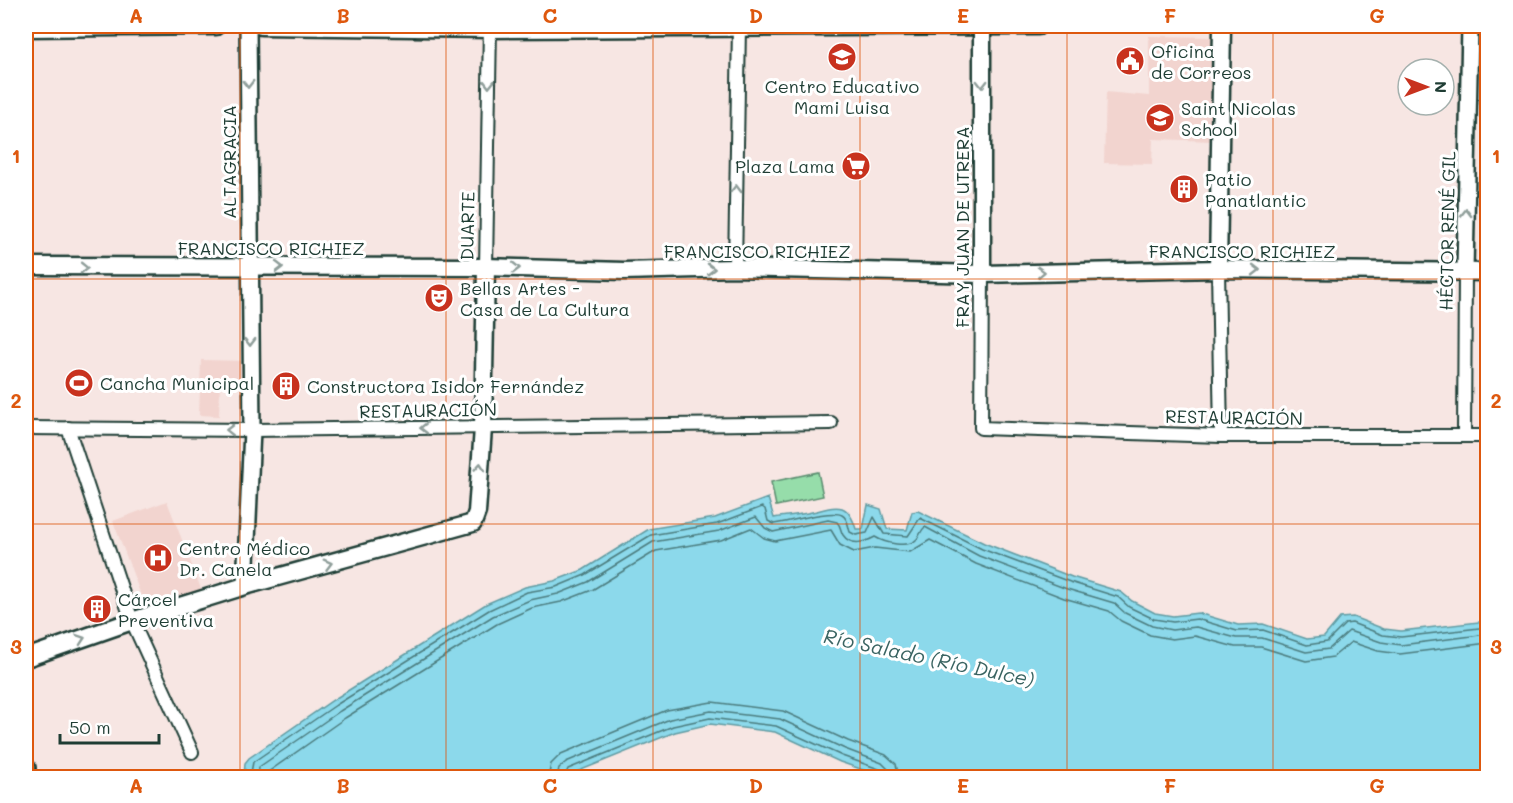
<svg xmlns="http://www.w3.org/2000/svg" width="1513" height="803" font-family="Mali,sans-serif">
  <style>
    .built { fill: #f2d4cf }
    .green { fill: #96ddaa; stroke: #5a8d6f; stroke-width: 1.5 }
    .water { fill: #8cd9eb; stroke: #609ba2; stroke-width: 1.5 }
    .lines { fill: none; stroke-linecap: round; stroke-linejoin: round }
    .shore { stroke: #4b7b7d; stroke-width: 1.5 }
    .minor-casing { stroke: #1f3d34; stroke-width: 16 }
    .tertiary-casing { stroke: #1f3d34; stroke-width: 20 }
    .secondary-casing { stroke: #1f3d34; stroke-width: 21 }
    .primary-casing { stroke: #1f3d34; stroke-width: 22 }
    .minor { stroke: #fff; stroke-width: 12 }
    .tertiary { stroke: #fff; stroke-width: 15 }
    .secondary { stroke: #fff; stroke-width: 16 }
    .primary { stroke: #fcde96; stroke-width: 18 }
    .oneway { stroke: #8f9e9a }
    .grid { fill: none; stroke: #de580e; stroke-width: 1.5; stroke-opacity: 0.55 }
    .labels { text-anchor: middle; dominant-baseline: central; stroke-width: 6; stroke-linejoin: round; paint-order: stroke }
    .poi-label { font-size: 18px; fill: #1f3d34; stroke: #fff; text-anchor: start }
    .street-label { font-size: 18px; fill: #1f3d34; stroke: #fff }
    .water-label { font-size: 20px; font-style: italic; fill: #3a6462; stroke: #fff }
    .neatline { fill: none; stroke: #de580e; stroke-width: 2 }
    .grid-label { font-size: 20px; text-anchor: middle; font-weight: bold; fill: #de580e }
  </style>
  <rect width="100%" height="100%" fill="#f7e6e3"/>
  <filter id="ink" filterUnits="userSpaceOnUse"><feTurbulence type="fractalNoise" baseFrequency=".0167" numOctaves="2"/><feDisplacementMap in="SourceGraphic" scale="12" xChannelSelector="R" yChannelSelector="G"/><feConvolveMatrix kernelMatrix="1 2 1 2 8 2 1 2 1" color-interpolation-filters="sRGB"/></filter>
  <g filter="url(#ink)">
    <!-- built -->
    <g class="built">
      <path d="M1149 36 1217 37 1214 141 1153 139 1152 164 1104 163 1106 92 1149 96Z"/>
      <path d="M201 360 247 361 246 380 220 379 219 416 199 415Z"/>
      <path d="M167 501 203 594 148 614 113 521Z"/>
    </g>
    <!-- green -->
    <path class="green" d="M818 472 823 496 776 506 771 482Z"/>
    <!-- water -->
    <path class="water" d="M768 498 774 518C786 516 799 515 812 512 835 507 847 499 856 529H863L868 505 881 509 887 529 907 530 912 512 918 511 984 543 1072 577 1121 592 1132 601 1155 613 1173 616 1198 613 1238 625 1263 624 1307 639 1324 637 1340 618 1353 617 1384 629 1401 631 1487 621V777H884L840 762 775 732 710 724 675 732 564 777H244L245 763 249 758 333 700 486 604 525 587 554 581 583 570 649 529 715 518Z"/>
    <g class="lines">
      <!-- shore -->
      <g class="shore">
        <path d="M250 778 253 762 336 705 489 610 527 592 556 587 585 575 651 535 717 524 762 507 765 509 768 521 774 524C789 522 831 509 842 515 848 518 848 526 850 532L856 535 867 533 874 517 884 534 908 536 920 518 982 549 1070 582 1118 597 1129 607 1154 619 1173 622 1197 619 1237 631 1263 630 1307 645 1327 642 1345 624 1352 623 1383 635 1401 637 1488 627"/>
        <path d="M258 778 259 767 340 711 493 616 530 600 558 594 588 582 653 542 719 531 756 517 765 528 773 532 828 520 837 522C841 526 840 530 843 535 851 547 866 542 875 537 885 543 908 549 917 539 921 534 920 531 925 527L979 556 1067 589 1114 603 1125 613 1152 626 1172 630 1196 627 1236 638H1262L1306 652 1329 649 1349 631 1381 642 1401 645 1488 634"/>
        <path d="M267 778 268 772 345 718 497 624 532 608 561 602 592 590 656 551 721 540 751 528 764 538 775 541 831 530 840 545 854 552 875 548 910 552 930 540 976 564 1064 598 1109 611 1121 621 1150 635 1172 639 1195 636 1235 647H1261L1306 661 1333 657 1351 642 1378 651 1400 654 1488 643"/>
        <path d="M548 778 551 764 561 754 667 710 712 702 783 711 848 741 886 755 896 764 899 778"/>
        <path d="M557 778 559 768 566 762 670 719 711 711 780 719 845 749 882 763 888 769 890 778"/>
        <path d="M564 778 568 769 673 726 710 718 776 726 842 756 879 769 883 778"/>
      </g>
      <!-- minor casing -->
      <g class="minor-casing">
        <g id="minor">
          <path d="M486 267 490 26"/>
          <path d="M735 268 739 26"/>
          <path d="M1218 269 1221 436"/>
          <path d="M982 274 981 428 1221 436H1488"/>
          <path d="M26 428 252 430 831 423"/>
          <path d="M68 428 132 621 192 752"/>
          <path d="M1464 436 1465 271"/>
        </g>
      </g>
      <!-- tertiary casing -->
      <g class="tertiary-casing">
        <g id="tertiary">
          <path d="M1465 271 1470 26"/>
          <path d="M245 586 252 430 248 26"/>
        </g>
      </g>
      <!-- secondary casing -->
      <g class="secondary-casing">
        <g id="secondary">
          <path d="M261 26 490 29 1038 26"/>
          <path d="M982 26V274"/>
          <path d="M26 28 216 26"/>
          <path d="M26 266 486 267 624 271 735 268 982 274 1218 269 1488 272"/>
          <path d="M1218 269 1222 26"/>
          <path d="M26 658 132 621 245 586 473 523 477 512 483 428 486 267"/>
        </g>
      </g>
      <!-- primary casing -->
      <g class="primary-casing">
        <path id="primary" d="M26 768V778"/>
      </g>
      <!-- minor -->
      <use href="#minor" class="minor"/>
      <!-- tertiary -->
      <use href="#tertiary" class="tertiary"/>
      <!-- secondary -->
      <use href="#secondary" class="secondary"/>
      <!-- primary -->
      <use href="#primary" class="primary"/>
    </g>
    <!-- one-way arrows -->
    <defs><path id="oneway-chevron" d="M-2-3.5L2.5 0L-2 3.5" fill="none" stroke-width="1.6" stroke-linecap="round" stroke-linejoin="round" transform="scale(1.5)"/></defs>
    <g class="oneway">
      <use href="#oneway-chevron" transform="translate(248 84) rotate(90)"/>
      <use href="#oneway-chevron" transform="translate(489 84) rotate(91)"/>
      <use href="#oneway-chevron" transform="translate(982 84) rotate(90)"/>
      <use href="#oneway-chevron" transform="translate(736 189) rotate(-89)"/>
      <use href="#oneway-chevron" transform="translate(1466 213) rotate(-89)"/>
      <use href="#oneway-chevron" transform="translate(279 267)"/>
      <use href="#oneway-chevron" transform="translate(84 268) rotate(1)"/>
      <use href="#oneway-chevron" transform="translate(516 268) rotate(1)"/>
      <use href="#oneway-chevron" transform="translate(711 269) rotate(-1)"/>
      <use href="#oneway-chevron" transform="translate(1256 270)"/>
      <use href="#oneway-chevron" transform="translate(1041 272) rotate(-2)"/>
      <use href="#oneway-chevron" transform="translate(250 342) rotate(89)"/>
      <use href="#oneway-chevron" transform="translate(424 428) rotate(179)"/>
      <use href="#oneway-chevron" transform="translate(230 430) rotate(-179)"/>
      <use href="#oneway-chevron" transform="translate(480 467) rotate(-86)"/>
      <use href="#oneway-chevron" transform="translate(328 564) rotate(-15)"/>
      <use href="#oneway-chevron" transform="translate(81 639) rotate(-19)"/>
    </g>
  </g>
  <!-- grid -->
  <path class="grid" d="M240 26V778M446 26V778M653 26V778M860 26V778M1067 26V778M1273 26V778M26 279H1488M26 524H1488"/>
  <!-- icons -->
  <defs>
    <g id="school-disc" transform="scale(1.5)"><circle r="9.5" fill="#c8321e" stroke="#fff"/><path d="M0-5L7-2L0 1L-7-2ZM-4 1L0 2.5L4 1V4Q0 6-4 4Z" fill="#fff"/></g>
    <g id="civic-disc" transform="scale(1.5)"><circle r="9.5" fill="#c8321e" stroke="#fff"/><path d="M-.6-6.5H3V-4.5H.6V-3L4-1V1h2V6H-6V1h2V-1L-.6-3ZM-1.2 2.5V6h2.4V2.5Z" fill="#fff"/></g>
    <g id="supermarket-disc" transform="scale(1.5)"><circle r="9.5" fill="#c8321e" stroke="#fff"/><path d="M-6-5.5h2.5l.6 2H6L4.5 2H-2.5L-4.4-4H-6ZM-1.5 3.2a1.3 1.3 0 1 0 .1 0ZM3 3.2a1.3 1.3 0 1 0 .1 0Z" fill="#fff"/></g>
    <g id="building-disc" transform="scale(1.5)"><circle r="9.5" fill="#c8321e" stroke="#fff"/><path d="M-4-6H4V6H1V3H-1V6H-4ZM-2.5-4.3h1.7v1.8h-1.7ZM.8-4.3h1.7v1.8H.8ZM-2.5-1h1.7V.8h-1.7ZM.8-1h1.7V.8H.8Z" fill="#fff"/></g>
    <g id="theatre-disc" transform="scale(1.5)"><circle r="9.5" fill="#c8321e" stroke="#fff"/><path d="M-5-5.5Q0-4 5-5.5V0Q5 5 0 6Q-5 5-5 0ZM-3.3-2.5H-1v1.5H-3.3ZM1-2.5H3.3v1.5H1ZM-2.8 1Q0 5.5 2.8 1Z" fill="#fff"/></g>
    <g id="stadium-disc" transform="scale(1.5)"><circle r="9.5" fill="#c8321e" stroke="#fff"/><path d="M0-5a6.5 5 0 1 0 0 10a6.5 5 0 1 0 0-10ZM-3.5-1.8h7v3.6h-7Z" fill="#fff"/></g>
    <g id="hospital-disc" transform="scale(1.5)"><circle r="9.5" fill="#c8321e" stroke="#fff"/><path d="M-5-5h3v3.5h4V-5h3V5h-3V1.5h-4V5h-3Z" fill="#fff"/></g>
  </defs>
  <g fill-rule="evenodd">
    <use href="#school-disc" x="842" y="57"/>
    <use href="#civic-disc" x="1130" y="61"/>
    <use href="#school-disc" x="1160" y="118"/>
    <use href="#supermarket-disc" x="856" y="166"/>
    <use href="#building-disc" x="1184" y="189"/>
    <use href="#theatre-disc" x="439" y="298"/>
    <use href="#stadium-disc" x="79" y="383"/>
    <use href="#building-disc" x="286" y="386"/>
    <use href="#hospital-disc" x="158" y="558"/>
    <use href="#building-disc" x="97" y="609"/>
  </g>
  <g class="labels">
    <!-- poi labels -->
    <g class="poi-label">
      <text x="1151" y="51">Oficina<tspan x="1151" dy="21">de Correos</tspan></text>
      <text x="842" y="86" text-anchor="middle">Centro Educativo<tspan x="842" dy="21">Mami Luisa</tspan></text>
      <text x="1181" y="108">Saint Nicolas<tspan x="1181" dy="21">School</tspan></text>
      <text x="835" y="166" text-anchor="end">Plaza Lama</text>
      <text x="1205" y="179">Patio<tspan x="1205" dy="21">Panatlantic</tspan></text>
      <text x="460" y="288">Bellas Artes -<tspan x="460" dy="21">Casa de La Cultura</tspan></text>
      <text x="100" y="383">Cancha Municipal</text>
      <text x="307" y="386">Constructora Isidor Fernández</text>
      <text x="179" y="548">Centro Médico<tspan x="179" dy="21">Dr. Canela</tspan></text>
      <text x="118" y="599">Cárcel<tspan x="118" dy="21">Preventiva</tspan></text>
    </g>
    <!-- street labels -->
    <g class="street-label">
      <text transform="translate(229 162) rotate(-90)">ALTAGRACIA</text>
      <text transform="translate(467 226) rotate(-89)">DUARTE</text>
      <text transform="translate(962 227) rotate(-90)">FRAY JUAN DE UTRERA</text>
      <text transform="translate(1447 231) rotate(-89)">HÉCTOR RENÉ GIL</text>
      <text x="271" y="248">FRANCISCO RICHIEZ</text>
      <text x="757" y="251">FRANCISCO RICHIEZ</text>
      <text x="1242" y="251">FRANCISCO RICHIEZ</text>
      <text transform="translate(428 410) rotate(-1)">RESTAURACIÓN</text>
      <text transform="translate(1234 417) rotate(1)">RESTAURACIÓN</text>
    </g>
    <!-- water labels -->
    <g class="water-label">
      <text transform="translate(929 657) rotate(12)">Río Salado (Río Dulce)</text>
    </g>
  </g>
  <!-- margin -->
  <rect width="1513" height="803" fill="none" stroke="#fff" stroke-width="66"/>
  <!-- north arrow -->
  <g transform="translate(1426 87) rotate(90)"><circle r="28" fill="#ffffff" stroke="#a5b1ae" stroke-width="1.5"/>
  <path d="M0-4.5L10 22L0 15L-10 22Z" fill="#c8321e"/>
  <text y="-9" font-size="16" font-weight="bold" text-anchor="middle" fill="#1f3d34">N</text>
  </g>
  <!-- scale -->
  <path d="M60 734v9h99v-9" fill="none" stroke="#1f3d34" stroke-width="3"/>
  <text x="69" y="734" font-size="18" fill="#1f3d34" stroke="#ffffff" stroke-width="4.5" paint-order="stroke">50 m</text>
  <rect x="33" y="33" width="1447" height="737" class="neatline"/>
  <g class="grid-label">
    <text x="136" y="23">A</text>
    <text x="343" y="23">B</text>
    <text x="550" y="23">C</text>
    <text x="756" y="23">D</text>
    <text x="963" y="23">E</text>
    <text x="1170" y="23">F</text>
    <text x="1377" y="23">G</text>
    <text x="16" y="163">1</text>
    <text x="1496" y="163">1</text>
    <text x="16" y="408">2</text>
    <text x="1496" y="408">2</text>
    <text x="16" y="654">3</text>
    <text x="1496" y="654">3</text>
    <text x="136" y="793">A</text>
    <text x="343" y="793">B</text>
    <text x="550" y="793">C</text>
    <text x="756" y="793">D</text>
    <text x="963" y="793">E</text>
    <text x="1170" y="793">F</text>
    <text x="1377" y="793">G</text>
  </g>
</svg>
